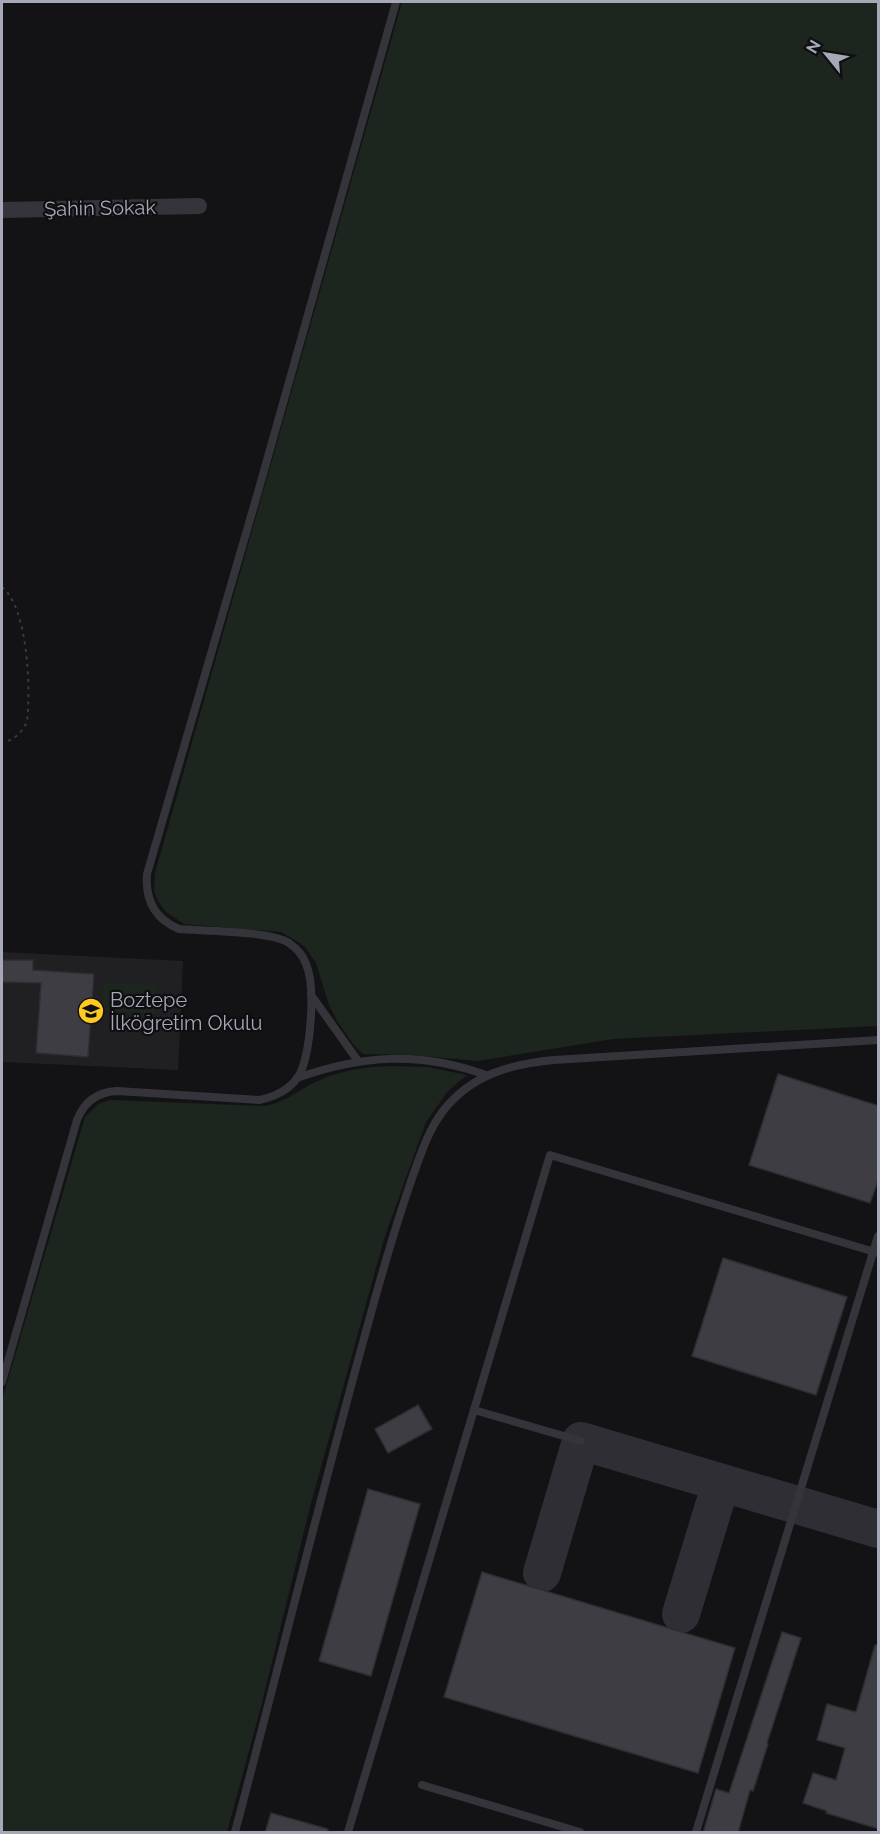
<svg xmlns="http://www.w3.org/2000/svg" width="880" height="1834" font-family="Raleway,sans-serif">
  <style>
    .built { fill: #201f22 }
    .green { fill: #1d251f }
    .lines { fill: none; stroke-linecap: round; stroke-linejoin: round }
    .taxiway { stroke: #2e2e34; stroke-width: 38 }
    .building { fill: #3e3d43; stroke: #2e2d31; stroke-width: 1.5 }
    .path { stroke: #3a3b42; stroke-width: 2; stroke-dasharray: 3 4.5; stroke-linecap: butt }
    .lane { stroke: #34343a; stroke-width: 8 }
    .street { stroke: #34343a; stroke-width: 16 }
    .labels { text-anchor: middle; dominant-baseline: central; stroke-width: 4.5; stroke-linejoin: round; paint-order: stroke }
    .street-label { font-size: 20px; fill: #a4a8b7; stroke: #0f0e10 }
    .poi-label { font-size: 20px; fill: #a4a8b7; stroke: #0f0e10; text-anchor: start }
  </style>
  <rect width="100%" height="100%" fill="#131315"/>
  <!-- built -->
  <path class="built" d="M2 952 183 961 178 1070 2 1062Z"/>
  <!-- green -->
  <g class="green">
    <path d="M402 2H878V1026L613 1039 477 1061 413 1055 363 1054 353 1044 337 1021 329 1005 316 963 306 948 300 943 281 932 184 924 166 912 158 901 154 891 155 873Z"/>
    <path d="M103 982 156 985 155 1014 101 1011Z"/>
    <path d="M389 1066 428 1067 467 1075 448 1091 426 1122 384 1239 310 1507 262 1703 227 1832H2V1400L85 1117 98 1104 110 1100 265 1106C289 1101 299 1089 320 1080 342 1070 365 1067 389 1066Z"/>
  </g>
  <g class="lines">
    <!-- taxiway -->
    <g class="taxiway">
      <path d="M542 1573 581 1441 878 1529"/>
      <path d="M681 1614 721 1483"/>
    </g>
  </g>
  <!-- building -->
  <g class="building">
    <path d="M2 960H33V970L94 974 88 1057 36 1053 41 983 2 982Z"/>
    <path d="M778 1074 879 1106V1178L870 1203 749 1165Z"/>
    <path d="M723 1258 847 1297 816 1395 692 1356Z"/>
    <path d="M418 1405 432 1429 388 1453 375 1429Z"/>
    <path d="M368 1489 420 1504 371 1676 319 1661Z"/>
    <path d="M482 1572 735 1648 698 1773 444 1697Z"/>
    <path d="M782 1632 801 1638 767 1743 768 1744 753 1791 750 1790 738 1833H703L716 1789 729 1793Z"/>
    <path d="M875 1645H879V1829L826 1813 827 1811 803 1803 813 1773 836 1780 845 1748 817 1740 827 1704 856 1712Z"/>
    <path d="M271 1813 328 1829 327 1833H265Z"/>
  </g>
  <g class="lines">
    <!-- path -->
    <path class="path" d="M2 587C28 608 31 689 27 721 23 731 17 737 8 741"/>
    <!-- lane -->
    <g class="lane">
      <path d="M311 995 358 1061"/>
      <path d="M297 1078C362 1055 419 1051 486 1075"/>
      <path d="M2 1382 77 1120C84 1102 97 1092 117 1091L259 1100C274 1097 289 1090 298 1077 311 1056 316 986 306 964 303 955 296 948 289 943 272 931 203 931 179 929 155 919 145 900 147 874L258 492 396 2"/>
      <path d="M474 1410 581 1441"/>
      <path d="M422 1785 580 1832"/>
      <path d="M235 1832C280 1663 321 1493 368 1324 381 1276 395 1228 411 1181 420 1157 427 1132 443 1111 471 1075 510 1064 554 1060L878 1040"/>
      <path d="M348 1832 550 1155 878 1253"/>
      <path d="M696 1832 878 1236"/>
    </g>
    <!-- street -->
    <path class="street" d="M2 210 199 206"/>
  </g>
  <!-- icons -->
  <defs>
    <g id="school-disc" transform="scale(1.35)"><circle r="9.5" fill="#feca22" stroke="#0f0e10"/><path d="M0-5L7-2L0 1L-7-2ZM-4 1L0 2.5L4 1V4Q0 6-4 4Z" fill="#111"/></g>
  </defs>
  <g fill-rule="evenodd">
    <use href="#school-disc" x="91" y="1011"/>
  </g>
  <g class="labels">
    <!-- street labels -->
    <g class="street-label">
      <text transform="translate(100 208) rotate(-1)">Şahin Sokak</text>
    </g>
    <!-- poi labels -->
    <g class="poi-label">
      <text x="110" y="1000">Boztepe<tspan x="110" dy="23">İlköğretim Okulu</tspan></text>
    </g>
  </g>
  <!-- border -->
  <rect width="880" height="1834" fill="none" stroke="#a4a8b7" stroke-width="6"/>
  <!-- north arrow -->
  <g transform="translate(826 54) rotate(300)" stroke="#0f0e10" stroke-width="4.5" paint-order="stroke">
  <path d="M0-4.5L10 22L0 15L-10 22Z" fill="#a4a8b7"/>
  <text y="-9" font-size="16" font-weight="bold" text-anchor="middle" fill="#a4a8b7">N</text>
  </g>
</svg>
